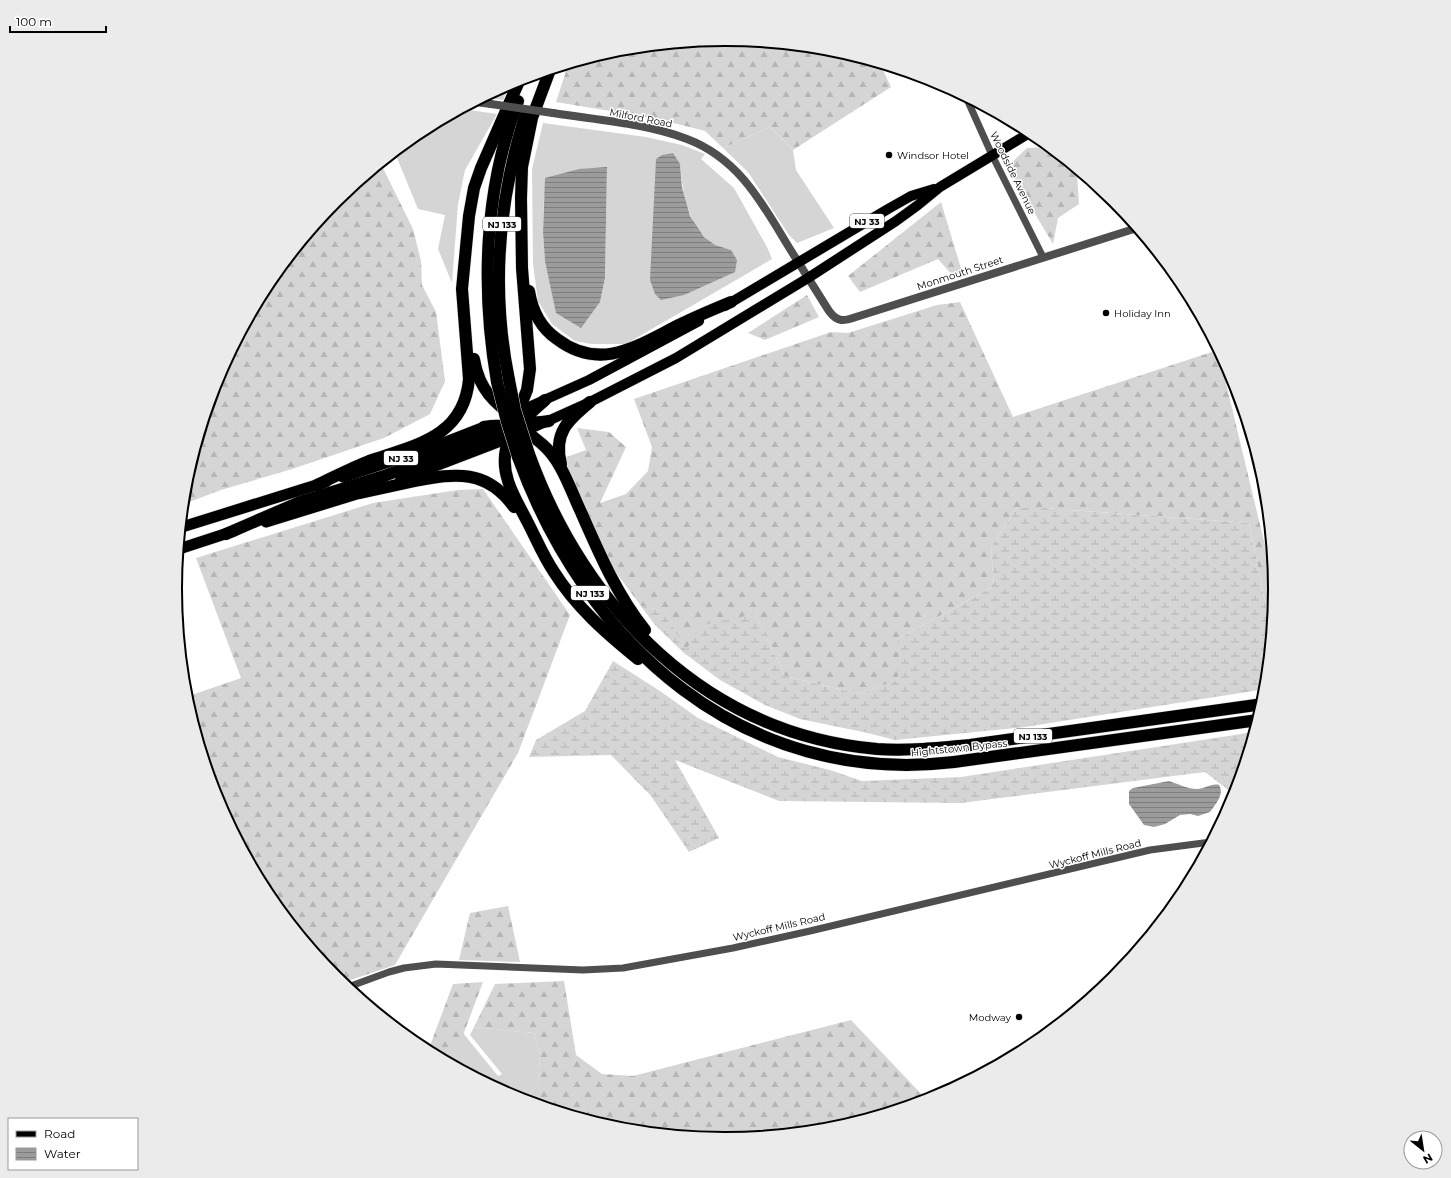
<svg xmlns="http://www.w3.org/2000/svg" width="1451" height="1178" font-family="Montserrat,sans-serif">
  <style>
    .grass { fill: #d5d5d5; fill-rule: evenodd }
    .forest { fill: url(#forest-firs) }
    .wetland { fill: url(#wetland-marsh) }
    .water { fill: url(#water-rules) }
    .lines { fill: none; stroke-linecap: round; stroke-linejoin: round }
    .primary-casing { stroke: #dbdbdb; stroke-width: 11 }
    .trunk-casing { stroke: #dbdbdb; stroke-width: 12 }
    .motorway-casing { stroke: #dbdbdb; stroke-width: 13 }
    .minor { stroke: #4e4e4e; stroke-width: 7 }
    .tertiary { stroke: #4e4e4e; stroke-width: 8 }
    .primary { stroke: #000; stroke-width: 10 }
    .trunk { stroke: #000; stroke-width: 11 }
    .motorway { stroke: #000; stroke-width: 12 }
    .motorway-bridge-casing { stroke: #dbdbdb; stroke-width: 13; stroke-linecap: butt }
    .tertiary-bridge { stroke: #4e4e4e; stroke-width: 8 }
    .motorway-bridge { stroke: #000; stroke-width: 12 }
    .poi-dot { fill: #000; stroke: #fff; stroke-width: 1.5 }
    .labels { text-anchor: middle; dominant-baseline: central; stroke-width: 3; stroke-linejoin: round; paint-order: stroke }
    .shield { fill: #fff; stroke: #4c4c4c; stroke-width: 1 }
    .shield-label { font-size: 9px; font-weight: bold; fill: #000 }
    .street-label { font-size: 10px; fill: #000; stroke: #fff }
    .poi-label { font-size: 10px; fill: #000; stroke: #fff; text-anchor: start }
    .rim { fill: none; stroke: #000; stroke-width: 2 }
  </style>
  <defs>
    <pattern id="forest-firs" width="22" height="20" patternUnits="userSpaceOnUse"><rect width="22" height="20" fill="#d5d5d5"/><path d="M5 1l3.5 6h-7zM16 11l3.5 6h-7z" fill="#b5b5b5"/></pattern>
    <pattern id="wetland-marsh" width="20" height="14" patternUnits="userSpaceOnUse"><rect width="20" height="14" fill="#d5d5d5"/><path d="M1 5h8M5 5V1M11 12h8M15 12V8" fill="none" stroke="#b5b5b5"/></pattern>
    <pattern id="water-rules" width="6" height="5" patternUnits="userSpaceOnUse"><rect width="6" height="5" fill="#9c9c9c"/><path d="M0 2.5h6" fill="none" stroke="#7d7d7d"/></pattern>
  </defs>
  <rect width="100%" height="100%" fill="#fff"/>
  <!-- grass -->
  <g class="grass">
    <path d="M510 84 503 100 484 98Z"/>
    <path d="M463 109 497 114 465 170 458 204 452 283 438 249 445 215 418 209 395 153 420 132Z"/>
    <path d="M543 123 646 137 682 145 705 154 701 159 734 188 767 247 772 259 626 344H591L575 341 552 324 538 301 533 264 532 169ZM680 164C683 193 687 226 713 244 718 247 725 248 731 250L650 280ZM607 167 605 278 600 302 592 311 545 261 543 232 544 196Z"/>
    <path d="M770 127 793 150 796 170 834 228 797 243 789 235 748 172 723 148Z"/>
    <path d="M474 1027 534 1033 540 1054 538 1084 525 1100 515 1097 466 1071 465 1065 457 1066 449 1062 463 1033 498 1076 502 1074 470 1035Z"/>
  </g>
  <!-- forest -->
  <g class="forest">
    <path d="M726 39 833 50 880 64 891 87 793 150 770 127 723 148 705 131 658 119 556 102 568 65 618 50Z"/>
    <path d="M1049 147 1079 171 1077 173 1079 204 1058 218 1053 244 1010 172V164L1027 148Z"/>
    <path d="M381 164 413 229 421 261 422 285 436 312 445 381 430 414 384 438 292 469 221 490 184 504 186 481 217 378 268 283 337 200Z"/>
    <path d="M941 202 963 275 953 276 938 259 860 292 848 276Z"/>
    <path d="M807 295 819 317 765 340 748 333Z"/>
    <path d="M960 302 1013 417 1218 350 1275 587 1271 631 1249 523 1043 508H1017L991 547 994 586 898 639 899 680 859 694 785 676 755 614 686 651 664 611 641 606 609 563 561 459 586 450 577 428 609 432 626 447 600 503 626 494 648 471 652 447 634 399 831 332 848 333 937 305Z"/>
    <path d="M483 489 570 615 518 753 395 965 342 983 336 978 293 925 270 887 211 779 186 697 241 678 196 558 373 503 458 490Z"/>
    <path d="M508 906 520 962 459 960 470 913Z"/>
    <path d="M564 981 576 1055 602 1074 633 1076 851 1020 927 1100 833 1128 725 1139 618 1128 525 1100 538 1084 540 1054 534 1033 474 1027 495 984Z"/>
    <path d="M483 982 462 1038 449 1062 428 1051 453 984Z"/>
  </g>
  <!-- wetland -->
  <g class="wetland">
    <path d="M1017 508H1043L1249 523 1271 631 1266 689 1025 727 895 740 868 733 800 719 765 705 720 680 684 653 655 625 641 606 664 611 686 650 702 625 755 614 785 676 859 694 898 680V639L994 586 991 547Z"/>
    <path d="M613 661 660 691 698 718 778 757 830 770 862 781 961 777 1254 732 1237 788 1231 792 1205 772 961 803 779 801 675 760 719 838 689 852 651 796 611 755 529 757 536 740 585 711Z"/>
  </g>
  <!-- water -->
  <g class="water">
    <path d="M673 153 680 164 682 187 690 216 704 237 715 245 731 250 737 260 735 272 684 295 661 300 655 294 650 280 656 159 662 155Z"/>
    <path d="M607 167 605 278 600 302 581 328 556 313 545 261 543 232 545 178 579 169Z"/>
    <path d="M1169 781C1178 784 1188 789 1197 789 1205 789 1211 783 1219 785 1225 794 1215 805 1210 812L1198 816 1190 814 1180 815 1165 824 1154 827 1144 825 1129 804V791L1133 788Z"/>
  </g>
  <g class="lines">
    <!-- primary casing -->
    <g class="primary-casing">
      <g id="primary">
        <path d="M725 306 888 209 911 196 934 189"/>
        <path d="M513 414 589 380 699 321"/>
        <path d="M400 480 510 438 590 402 676 358 808 278 896 221 918 205 940 187 1031 132"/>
      </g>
    </g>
    <!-- trunk casing -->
    <g class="trunk-casing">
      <g id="trunk">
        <path d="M343 477 425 450 484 427"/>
        <path d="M266 522 360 493"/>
        <path d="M182 527 326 482"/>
        <path d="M179 549 234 531"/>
      </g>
    </g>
    <!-- motorway casing -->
    <g class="motorway-casing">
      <g id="motorway">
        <path d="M529 291C532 310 541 328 557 339 602 373 640 344 681 324 697 316 714 309 731 302"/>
        <path d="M474 359C475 366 477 373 480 380 489 400 511 419 533 422 538 423 543 422 549 421"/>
        <path d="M509 380C491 291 498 202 525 116"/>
        <path d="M497 382C481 289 484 190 518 101"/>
        <path d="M545 400C531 413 510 429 506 449 500 476 516 499 527 521 536 538 543 556 554 572 576 607 606 633 638 659"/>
        <path d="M484 427C506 423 525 428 542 444 562 461 570 489 581 512 599 553 617 595 645 630"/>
        <path d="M529 454C585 609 706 734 877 749 908 751 939 748 970 745L1263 704"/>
        <path d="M518 457C586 645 744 787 954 762L1258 720"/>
        <path d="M561 464C553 433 568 420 590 402"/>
        <path d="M317 485C334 477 351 468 369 461 416 445 464 437 469 379L462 289 469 216 474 188 481 168 520 79"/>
        <path d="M360 493C378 489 396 485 415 481 455 473 487 469 514 507"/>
        <path d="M226 534 300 502 384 476 453 450 502 431 512 422 518 412 527 390 530 369 522 268 521 198 522 167 532 118 550 70"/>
      </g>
    </g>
    <!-- minor -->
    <g class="minor">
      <path d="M966 97 992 155 1043 257"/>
      <path d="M348 987 389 972 404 968 436 964 583 970 623 968 733 948 810 931 1150 850 1211 842"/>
    </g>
    <!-- tertiary -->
    <g class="tertiary">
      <path d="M476 102 491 104"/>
      <path d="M553 113C597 120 645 123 687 139 740 159 763 205 790 249 803 270 816 290 829 311 838 323 844 321 856 317L1137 228"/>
    </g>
    <!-- primary -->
    <use href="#primary" class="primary"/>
    <!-- trunk -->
    <use href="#trunk" class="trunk"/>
    <!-- motorway -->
    <use href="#motorway" class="motorway"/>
    <!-- motorway-bridge casing -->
    <g class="motorway-bridge-casing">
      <g id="motorway-bridge">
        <path d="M509 380 515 410 529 454"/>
        <path d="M497 382 507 422 518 457"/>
      </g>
    </g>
    <!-- tertiary-bridge -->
    <path class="tertiary-bridge" d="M491 104 553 113"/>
    <!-- motorway-bridge -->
    <use href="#motorway-bridge" class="motorway-bridge"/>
  </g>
  <!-- markers -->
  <g class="poi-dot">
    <circle cx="889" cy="155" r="4"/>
    <circle cx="1106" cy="313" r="4"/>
    <circle cx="1019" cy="1017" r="4"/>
  </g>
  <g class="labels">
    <!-- shield labels -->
    <g class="shield">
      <rect x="850" y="214" width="34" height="14" rx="3"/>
      <rect x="483" y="217" width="38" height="14" rx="3"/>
      <rect x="384" y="451" width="34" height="14" rx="3"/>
      <rect x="571" y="586" width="38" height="14" rx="3"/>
      <rect x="1014" y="729" width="38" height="14" rx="3"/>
    </g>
    <g class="shield-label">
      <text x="867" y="221">NJ 33</text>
      <text x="502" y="224">NJ 133</text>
      <text x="401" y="458">NJ 33</text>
      <text x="590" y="593">NJ 133</text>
      <text x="1033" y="736">NJ 133</text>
    </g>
    <!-- street labels -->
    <g class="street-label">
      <text transform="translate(641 118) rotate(11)">Milford Road</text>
      <text transform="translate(1013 173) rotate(64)">Woodside Avenue</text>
      <text transform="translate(960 273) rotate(-18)">Monmouth Street</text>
      <text transform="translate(959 748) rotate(-6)">Hightstown Bypass</text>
      <text transform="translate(1095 854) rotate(-14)">Wyckoff Mills Road</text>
      <text transform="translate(779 927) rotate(-13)">Wyckoff Mills Road</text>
    </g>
    <!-- poi labels -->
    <g class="poi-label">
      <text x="897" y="155">Windsor Hotel</text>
      <text x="1114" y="313">Holiday Inn</text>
      <text x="1011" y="1017" text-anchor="end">Modway</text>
    </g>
  </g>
  <!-- crop -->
  <path d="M0 0H1451V1178H0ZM182 589a543 543 0 1 1 1086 0a543 543 0 1 1-1086 0Z" fill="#ebebeb" fill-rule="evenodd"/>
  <path class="rim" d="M182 589a543 543 0 1 1 1086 0a543 543 0 1 1-1086 0Z"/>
  <!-- legend -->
  <rect x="8" y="1118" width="130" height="52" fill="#ffffff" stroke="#999999"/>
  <rect x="16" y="1131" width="20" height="6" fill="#000000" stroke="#999999"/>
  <text x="44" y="1138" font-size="12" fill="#000000">Road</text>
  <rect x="16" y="1148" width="20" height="12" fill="url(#water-rules)" stroke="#999999"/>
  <text x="44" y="1158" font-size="12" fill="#000000">Water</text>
  <!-- north arrow -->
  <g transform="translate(1423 1150) rotate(150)"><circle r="19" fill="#ffffff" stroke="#999999"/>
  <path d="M0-3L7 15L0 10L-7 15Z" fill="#000000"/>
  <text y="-6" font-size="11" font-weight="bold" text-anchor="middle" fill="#000000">N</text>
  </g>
  <!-- scale -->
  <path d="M10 26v6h96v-6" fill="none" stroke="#000000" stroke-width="2"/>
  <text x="16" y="26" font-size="12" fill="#000000" stroke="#ffffff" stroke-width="3" paint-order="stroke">100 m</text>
</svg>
